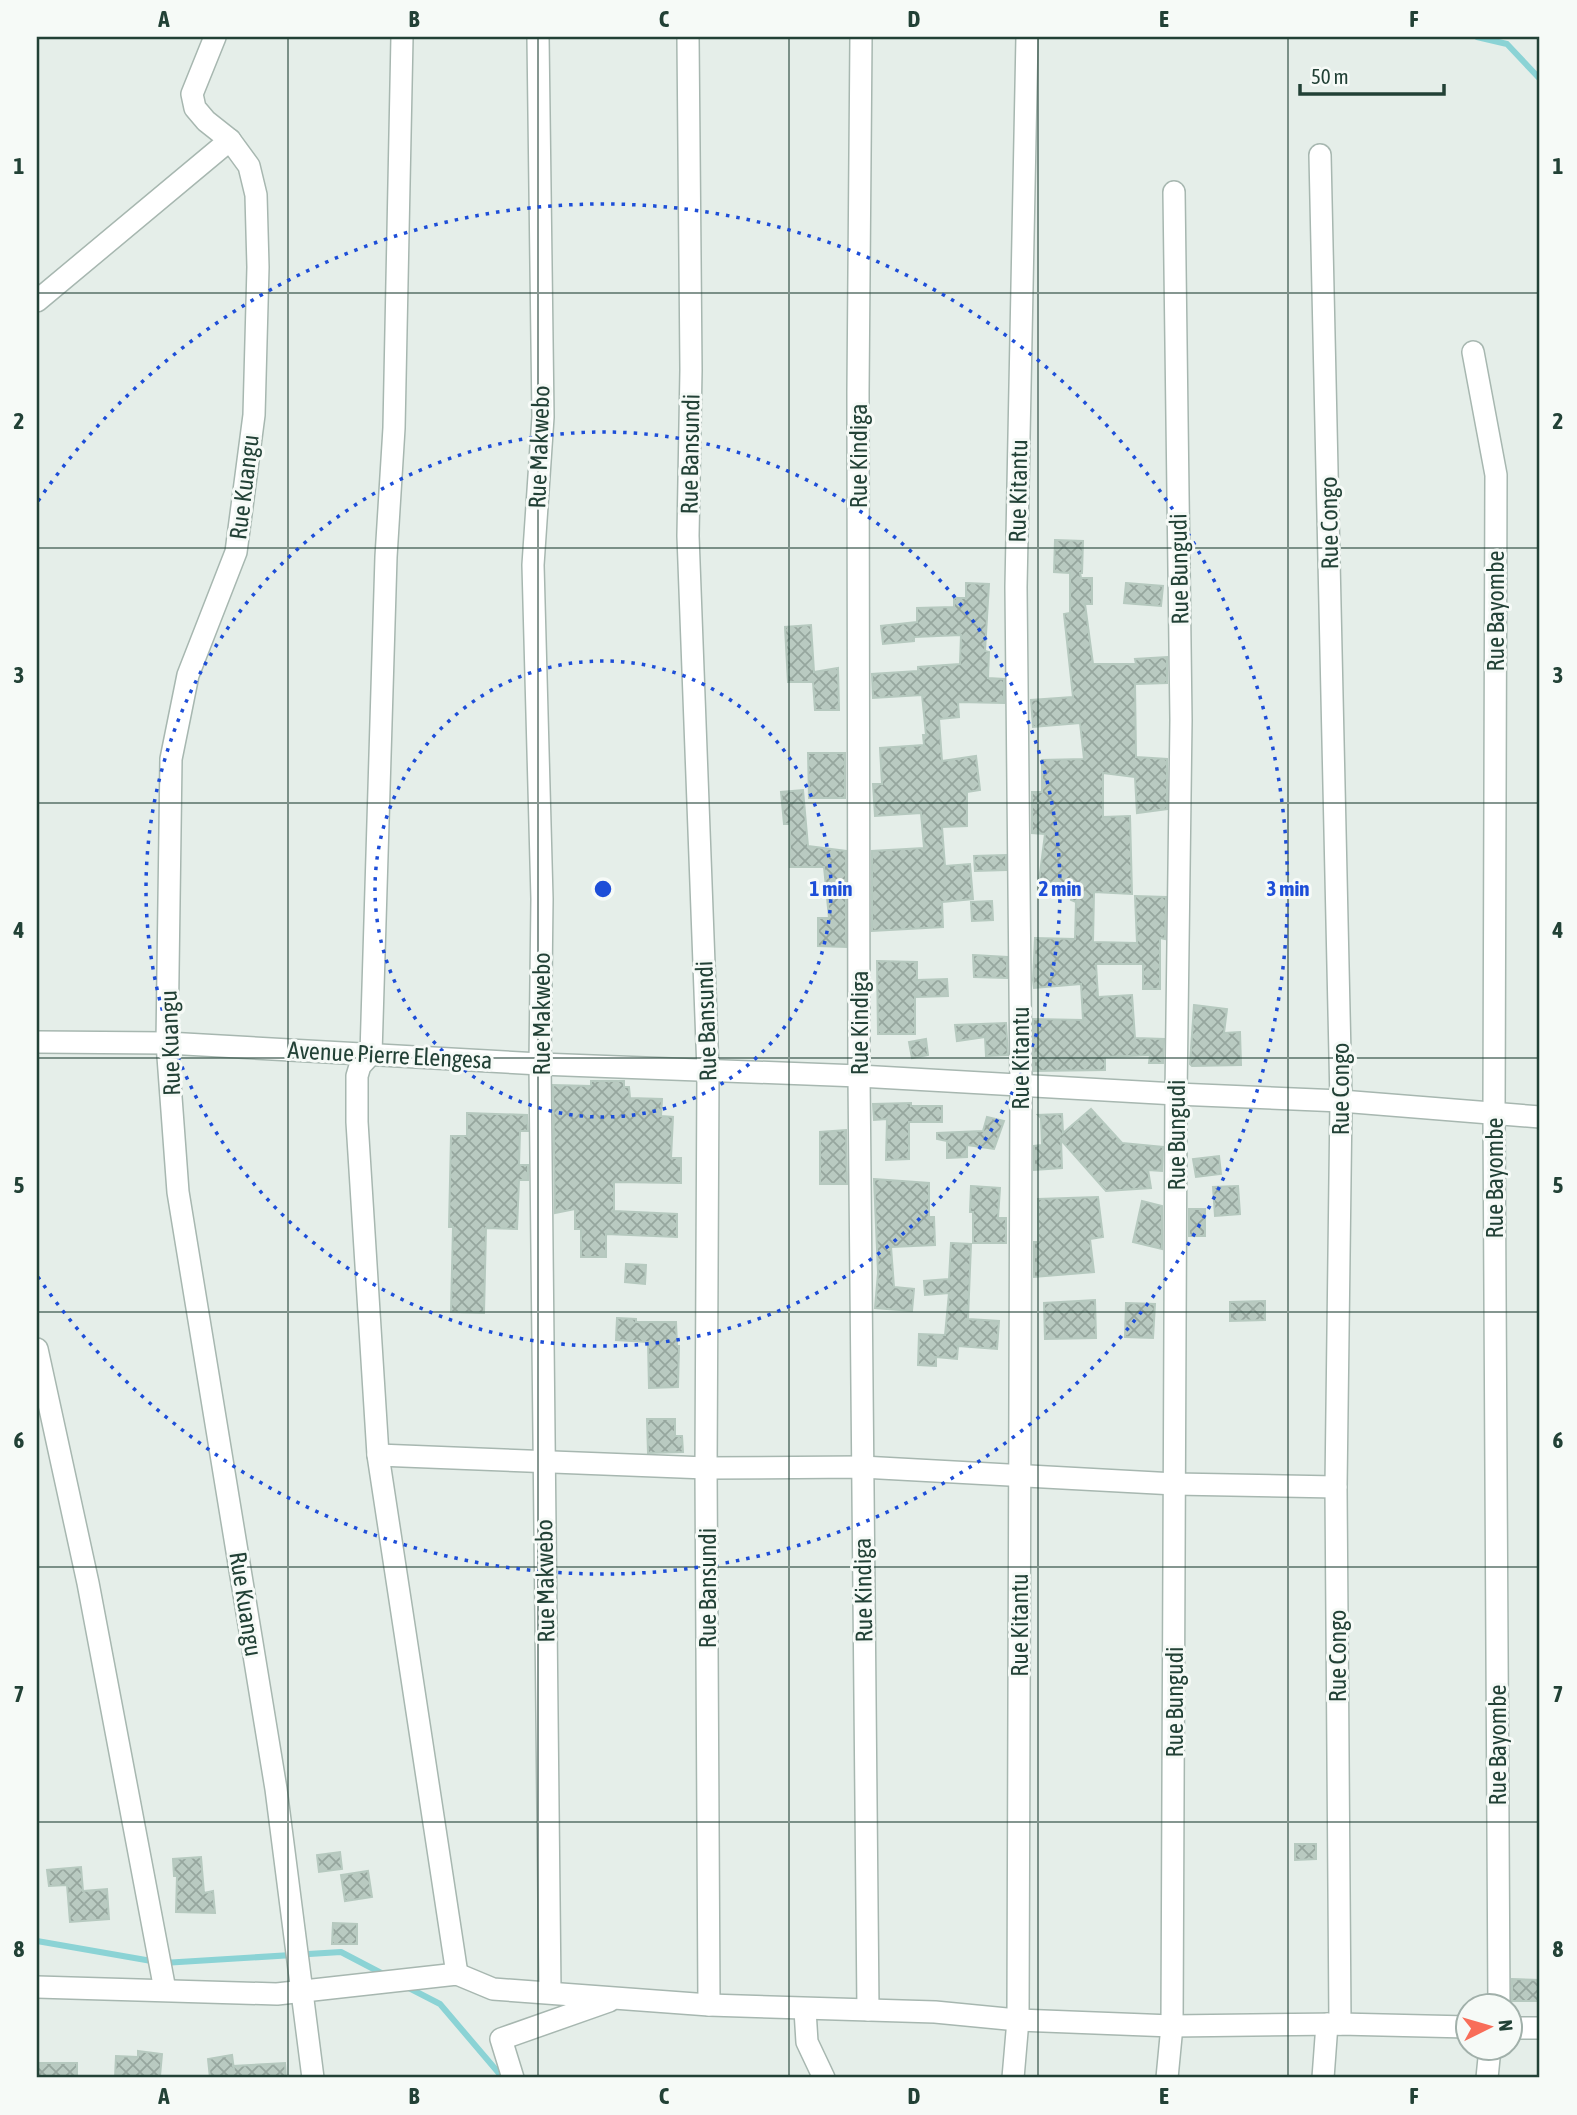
<svg xmlns="http://www.w3.org/2000/svg" width="1577" height="2115" font-family="'Asap Condensed',sans-serif">
  <style>
    .lines { fill: none; stroke-linecap: round; stroke-linejoin: round }
    .stream { stroke: #8bd3d5; stroke-width: 6 }
    .building { fill: url(#building-cross-hatch); stroke: #b6c9bf; stroke-width: 2 }
    .minor-casing { stroke: #a7b7b0; stroke-width: 24 }
    .minor { stroke: #fff; stroke-width: 21 }
    .grid { fill: none; stroke: #224136; stroke-width: 2; stroke-opacity: 0.55 }
    .ring { fill: none; stroke: #1d4ed8; stroke-width: 3.5; stroke-dasharray: 3.5 7 }
    .labels { text-anchor: middle; dominant-baseline: central; stroke-width: 6; stroke-linejoin: round; paint-order: stroke }
    .street-label { font-size: 24px; fill: #224136; stroke: #f6faf7 }
    .centre { fill: #1d4ed8; stroke: #f6faf7; stroke-width: 3.5 }
    .ring-label { font-size: 21px; text-anchor: middle; font-weight: bold; fill: #1d4ed8; stroke: #f6faf7; stroke-width: 6; stroke-linejoin: round; paint-order: stroke }
    .neatline { fill: none; stroke: #224136; stroke-width: 2.5 }
    .grid-label { font-size: 23px; text-anchor: middle; font-weight: bold; fill: #224136 }
  </style>
  <defs>
    <pattern id="building-cross-hatch" width="8" height="8" patternUnits="userSpaceOnUse" patternTransform="scale(1.75)"><rect width="8" height="8" fill="#b9cac1"/><path d="M0 0l8 8M0 8l8-8" fill="none" stroke="#96a69e"/></pattern>
  </defs>
  <rect width="100%" height="100%" fill="#e5eee9"/>
  <g class="lines">
    <!-- stream -->
    <g class="stream">
      <path d="M1477 37 1507 44 1540 79"/>
      <path d="M37 1941 163 1963 341 1952 385 1975"/>
      <path d="M407 1987 440 2004 503 2078"/>
    </g>
  </g>
  <!-- building -->
  <g class="building">
    <path d="M1055 540 1083 541 1082 573H1080L1081 578H1092V604H1085L1093 664H1136L1135 659 1167 657V683L1135 684 1136 757 1167 759V809L1137 813 1135 777 1103 773V817L1130 816 1132 894 1094 892 1093 942 1137 943 1135 896 1166 897 1165 939 1160 938V989H1143V964H1096L1098 997 1132 995 1135 1038 1164 1039 1163 1063H1149L1150 1055 1105 1057V1070L1034 1071 1033 1019 1083 1020 1081 984 1034 988 1033 980 1035 938 1075 939 1076 902 1071 900 1074 886 1039 881 1045 834 1032 833V792H1042V760L1084 759 1080 723 1033 727 1031 700 1073 697 1064 614 1070 613V573L1054 572Z"/>
    <path d="M966 583 989 584 985 651 989 652 988 678 1004 679V703L958 702 959 717 939 719 942 761 976 756 980 790 967 792V826L942 827 945 866 970 864 973 899 942 902 943 927 872 931V851L924 848 921 813 875 816 873 784H882L880 748 924 745 923 735H926L922 695 873 698 872 674 918 671V667L960 664 961 635 914 637V641L883 644 881 626 917 622V608L954 607V598H966Z"/>
    <path d="M1126 583 1163 586 1161 606 1124 603Z"/>
    <path d="M811 625 814 672 838 668 839 710H815L813 682H788L785 627Z"/>
    <path d="M808 753H845V798H809Z"/>
    <path d="M803 790 808 846 846 851V947L818 946V918H829L824 867H790V824H784L781 792Z"/>
    <path d="M1006 855V870L975 871 974 856Z"/>
    <path d="M992 901 993 920 972 921 971 902Z"/>
    <path d="M973 955 1007 957V978L974 977Z"/>
    <path d="M877 961 917 962V980L947 979 948 996 915 997V1034H878Z"/>
    <path d="M1194 1005 1227 1009 1224 1033 1240 1032 1241 1065 1192 1066 1190 1064Z"/>
    <path d="M1006 1023 1008 1055 986 1056 985 1037 957 1041 955 1025Z"/>
    <path d="M926 1039 928 1055 912 1058 909 1042Z"/>
    <path d="M591 1081H624V1087H629L630 1098 662 1099 661 1116 673 1117 671 1158H681V1183L614 1182V1211L677 1214V1237L606 1234V1257H581V1229H575V1209L555 1213 553 1085 591 1086Z"/>
    <path d="M911 1103V1106H942V1122H909V1159L886 1160 887 1119 874 1120 873 1104Z"/>
    <path d="M1091 1109 1122 1143 1163 1147 1162 1171 1148 1170 1151 1188 1106 1191 1061 1140 1062 1168 1034 1170V1146L1042 1145 1041 1118 1038 1115 1062 1114 1063 1133Z"/>
    <path d="M467 1113 527 1115 528 1131H520L519 1165H528V1180H519L517 1229 486 1228 484 1313 451 1312 453 1227H449L451 1136H467Z"/>
    <path d="M987 1117 1004 1121 994 1149 967 1145V1157L947 1158V1141L937 1139V1133L983 1131Z"/>
    <path d="M846 1130 847 1184H820V1132Z"/>
    <path d="M1219 1156 1221 1174 1196 1177 1193 1159Z"/>
    <path d="M874 1179 929 1183V1217H934L935 1245 891 1247 894 1287 914 1289 912 1311 875 1308 878 1273Z"/>
    <path d="M971 1186 1000 1188 998 1218H1006V1243H973V1212H970Z"/>
    <path d="M1238 1186 1240 1214 1215 1216 1213 1187Z"/>
    <path d="M1098 1197 1103 1237 1090 1239 1094 1272 1034 1277V1242H1038V1199Z"/>
    <path d="M1142 1201 1162 1206V1249L1133 1242Z"/>
    <rect x="1189" y="1209" width="16" height="27"/>
    <path d="M951 1243 971 1244 968 1319 999 1321 997 1349 958 1346 957 1359 936 1357V1366L918 1365 919 1334 945 1335 949 1293 925 1295 924 1281 949 1279Z"/>
    <path d="M626 1264 646 1265 645 1284 625 1282Z"/>
    <path d="M1095 1300 1096 1338 1045 1339 1044 1303Z"/>
    <path d="M1265 1301V1320L1230 1321V1302Z"/>
    <path d="M1126 1303 1155 1304 1153 1338 1125 1337Z"/>
    <path d="M617 1318 636 1319V1322H676L677 1346H679L678 1387 649 1388 648 1342 616 1340Z"/>
    <path d="M647 1419H675V1436H682L683 1452 648 1453Z"/>
    <path d="M1295 1844H1316V1859L1295 1860Z"/>
    <path d="M340 1852 342 1869 319 1872 317 1855Z"/>
    <path d="M201 1857 204 1893 213 1891 215 1913 176 1912 177 1876H174L173 1859Z"/>
    <path d="M81 1867 83 1891 107 1889 109 1919 70 1922 67 1885 49 1886 47 1870Z"/>
    <path d="M368 1871 372 1897 345 1901 341 1875Z"/>
    <path d="M333 1923 357 1924V1944H332Z"/>
    <path d="M1512 1979 1540 1980V2001H1512Z"/>
    <path d="M138 2051 162 2054 160 2076 115 2078 116 2056 138 2057Z"/>
    <path d="M232 2055 234 2070 233 2066 285 2063 286 2078H234V2076L210 2078 208 2059Z"/>
    <rect x="37" y="2063" width="40" height="15"/>
  </g>
  <g class="lines">
    <!-- minor casing -->
    <g class="minor-casing">
      <g id="minor">
        <path d="M215 37 192 94 195 108 206 121 230 140 249 166 256 195 258 267 254 415 236 552 188 675 171 759 167 1043 178 1192 276 1789 313 2078"/>
        <path d="M402 37 394 428 386 557 371 1054 360 1066 357 1076V1122L378 1455 457 1974"/>
        <path d="M538 37 543 417 533 565 542 899 540 1064 550 1992"/>
        <path d="M688 37 691 370 688 536 708 1071 706 1468 709 2005"/>
        <path d="M861 37 858 392 859 1076 868 2010"/>
        <path d="M1320 155 1341 1101 1336 1487 1340 2024"/>
        <path d="M37 301 230 140"/>
        <path d="M1473 352 1496 475 1494 1114 1499 2007"/>
        <path d="M37 1042 167 1043 540 1064 859 1076 1176 1094 1341 1101 1540 1117"/>
        <path d="M37 1349 88 1583 165 1990"/>
        <path d="M378 1455 706 1468 862 1467 1175 1484 1336 1487"/>
        <path d="M37 1987 277 1994 457 1974 493 1989 709 2005 935 2012 1018 2020 1172 2026 1340 2024 1468 2027"/>
        <path d="M805 2010 807 2042 824 2078"/>
        <path d="M1510 2028H1540"/>
        <path d="M513 2078 501 2039 609 2001"/>
        <path d="M1013 2078 1018 2020 1021 1085 1016 587 1027 37"/>
        <path d="M1167 2078 1172 2026 1176 1094 1181 720 1174 192"/>
        <path d="M1323 2078 1327 2024"/>
        <path d="M1487 2078 1490 2048"/>
      </g>
    </g>
    <!-- minor -->
    <use href="#minor" class="minor"/>
  </g>
  <!-- grid -->
  <path class="grid" d="M288 37V2078M538 37V2078M789 37V2078M1038 37V2078M1288 37V2078M37 293H1540M37 548H1540M37 803H1540M37 1058H1540M37 1312H1540M37 1567H1540M37 1822H1540"/>
  <!-- distance rings -->
  <g class="ring">
    <circle cx="603" cy="889" r="228"/>
    <circle cx="603" cy="889" r="457"/>
    <path d="M38 501A685 685 0 1 1 38 1277"/>
  </g>
  <g class="labels">
    <!-- street labels -->
    <g class="street-label">
      <text transform="translate(539 447) rotate(-88)">Rue Makwebo</text>
      <text transform="translate(690 454) rotate(-89)">Rue Bansundi</text>
      <text transform="translate(858 456) rotate(-90)">Rue Kindiga</text>
      <text transform="translate(244 487) rotate(-83)">Rue Kuangu</text>
      <text transform="translate(1018 491) rotate(-89)">Rue Kitantu</text>
      <text transform="translate(1329 523) rotate(-91)">Rue Congo</text>
      <text transform="translate(1179 569) rotate(-91)">Rue Bungudi</text>
      <text transform="translate(1495 611) rotate(-90)">Rue Bayombe</text>
      <text transform="translate(541 1014) rotate(-90)">Rue Makwebo</text>
      <text transform="translate(706 1021) rotate(-92)">Rue Bansundi</text>
      <text transform="translate(859 1023) rotate(-90)">Rue Kindiga</text>
      <text transform="translate(170 1043) rotate(-92)">Rue Kuangu</text>
      <text transform="translate(390 1055) rotate(3)">Avenue Pierre Elengesa</text>
      <text transform="translate(1020 1058) rotate(-90)">Rue Kitantu</text>
      <text transform="translate(1340 1089) rotate(-90)">Rue Congo</text>
      <text transform="translate(1176 1135) rotate(-90)">Rue Bungudi</text>
      <text transform="translate(1494 1178) rotate(-90)">Rue Bayombe</text>
      <text transform="translate(545 1581) rotate(-91)">Rue Makwebo</text>
      <text transform="translate(707 1588) rotate(-90)">Rue Bansundi</text>
      <text transform="translate(863 1590) rotate(-91)">Rue Kindiga</text>
      <text transform="translate(246 1604) rotate(81)">Rue Kuangu</text>
      <text transform="translate(1019 1625) rotate(-90)">Rue Kitantu</text>
      <text transform="translate(1337 1656) rotate(-90)">Rue Congo</text>
      <text transform="translate(1174 1702) rotate(-90)">Rue Bungudi</text>
      <text transform="translate(1497 1745) rotate(-90)">Rue Bayombe</text>
    </g>
  </g>
  <circle cx="603" cy="889" r="10" class="centre"/>
  <g class="ring-label">
    <text x="831" y="896">1 min</text>
    <text x="1060" y="896">2 min</text>
    <text x="1288" y="896">3 min</text>
  </g>
  <!-- border -->
  <rect width="1577" height="2115" fill="none" stroke="#f6faf7" stroke-width="77"/>
  <!-- north arrow -->
  <g transform="translate(1489 2027) rotate(85)"><circle r="33" fill="#f6faf7" stroke="#a1b0aa" stroke-width="2"/>
  <path d="M0-5L12 26L0 18L-12 26Z" fill="#f86d59"/>
  <text y="-10" font-size="19" font-weight="bold" text-anchor="middle" fill="#224136">N</text>
  </g>
  <!-- scale -->
  <path d="M1300 84v10h144v-10" fill="none" stroke="#224136" stroke-width="3.5"/>
  <text x="1311" y="84" font-size="21" fill="#224136" stroke="#f6faf7" stroke-width="5" paint-order="stroke">50 m</text>
  <rect x="38" y="38" width="1500" height="2038" class="neatline"/>
  <g class="grid-label">
    <text x="164" y="27">A</text>
    <text x="414" y="27">B</text>
    <text x="664" y="27">C</text>
    <text x="914" y="27">D</text>
    <text x="1164" y="27">E</text>
    <text x="1414" y="27">F</text>
    <text x="19" y="174">1</text>
    <text x="1558" y="174">1</text>
    <text x="19" y="429">2</text>
    <text x="1558" y="429">2</text>
    <text x="19" y="683">3</text>
    <text x="1558" y="683">3</text>
    <text x="19" y="938">4</text>
    <text x="1558" y="938">4</text>
    <text x="19" y="1193">5</text>
    <text x="1558" y="1193">5</text>
    <text x="19" y="1448">6</text>
    <text x="1558" y="1448">6</text>
    <text x="19" y="1702">7</text>
    <text x="1558" y="1702">7</text>
    <text x="19" y="1957">8</text>
    <text x="1558" y="1957">8</text>
    <text x="164" y="2104">A</text>
    <text x="414" y="2104">B</text>
    <text x="664" y="2104">C</text>
    <text x="914" y="2104">D</text>
    <text x="1164" y="2104">E</text>
    <text x="1414" y="2104">F</text>
  </g>
</svg>
